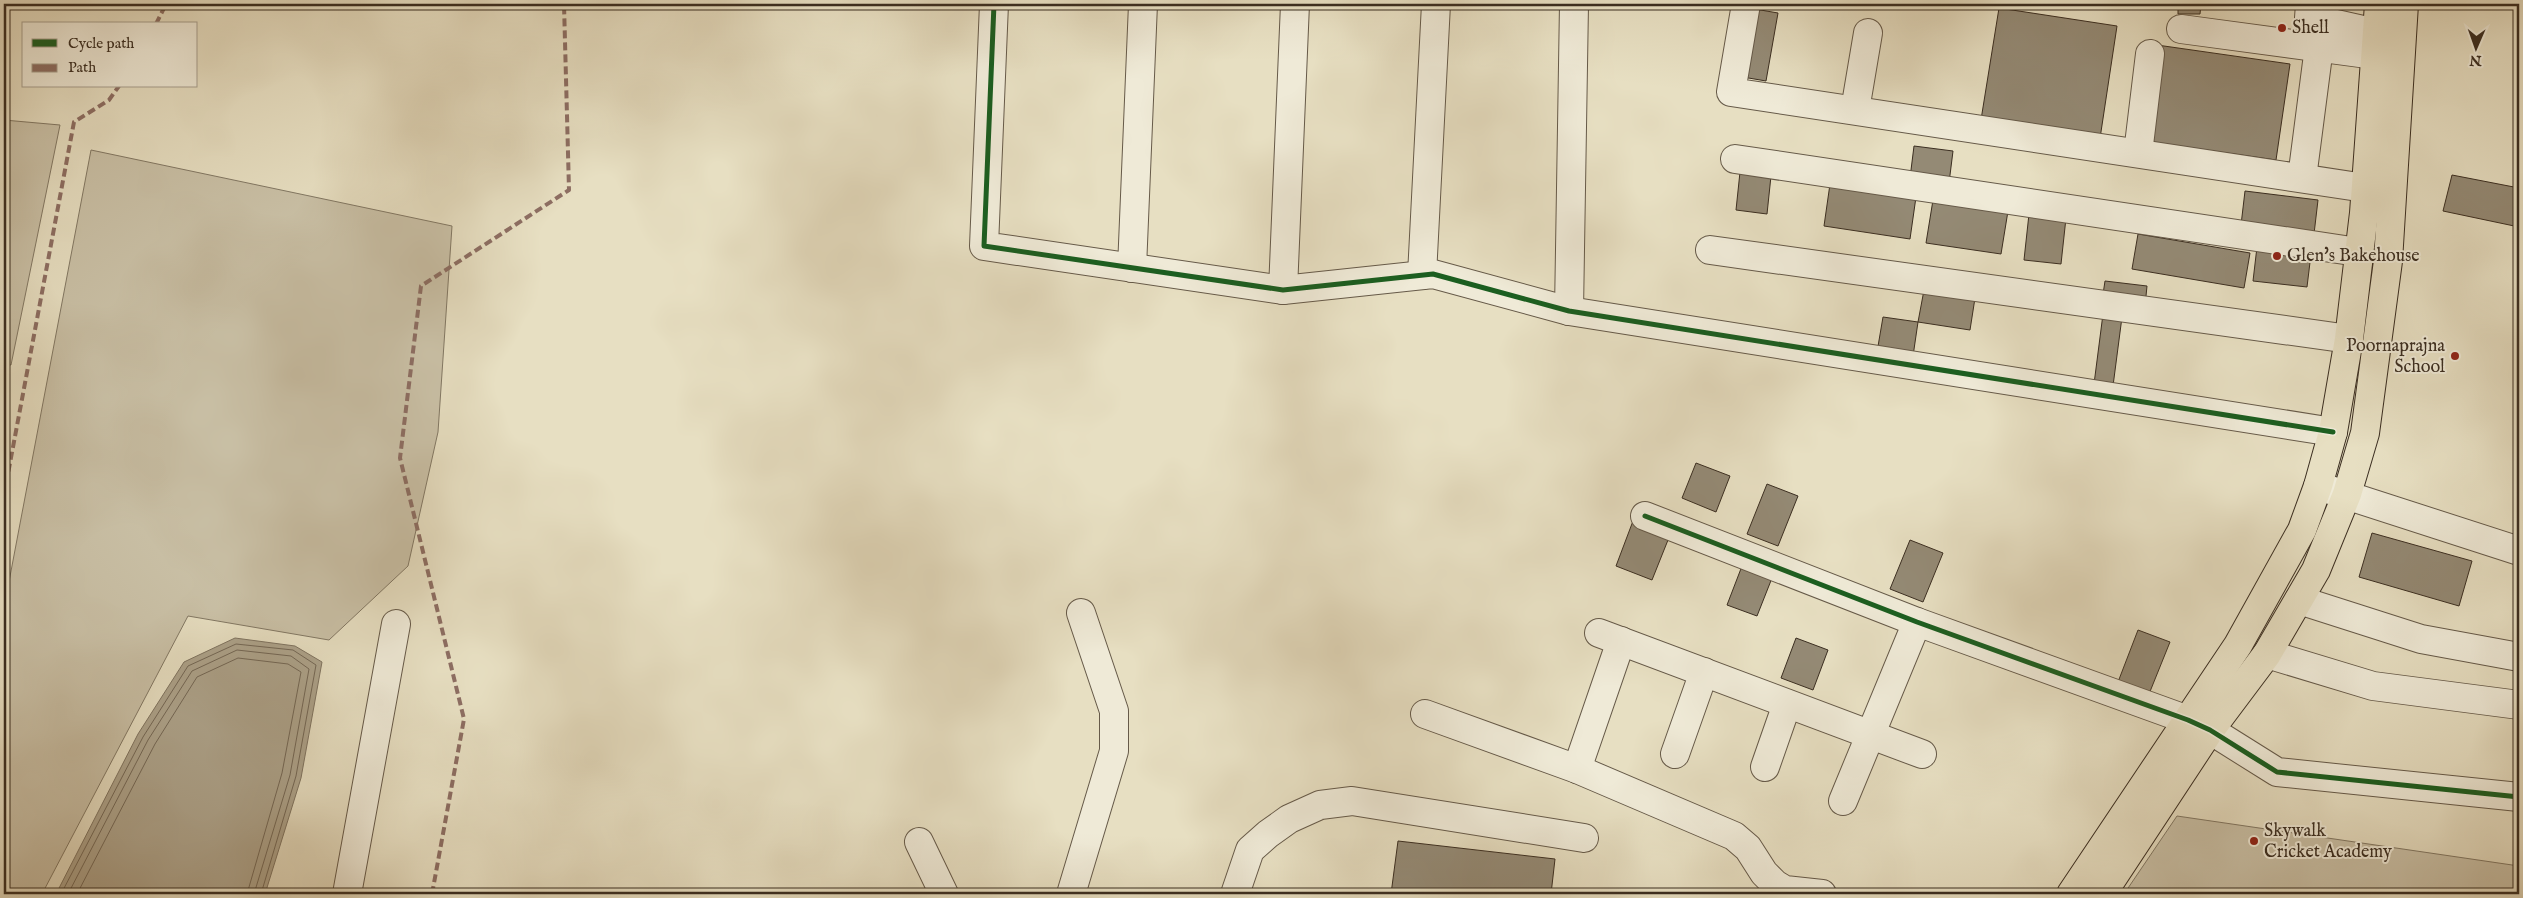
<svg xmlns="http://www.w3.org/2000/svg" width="2523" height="898" font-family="'IM FELL English',serif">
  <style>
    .green { fill: #cac1a7; stroke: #827864 }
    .water { fill: #ada38b; stroke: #7f7461 }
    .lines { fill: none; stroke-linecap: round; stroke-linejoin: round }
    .shore { stroke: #746856; stroke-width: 1 }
    .building { fill: #948a75; stroke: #3b2e21 }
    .minor-casing { stroke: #665a49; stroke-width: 30 }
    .major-casing { stroke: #3b2e21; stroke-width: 30 }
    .minor { stroke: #efead7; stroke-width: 28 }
    .major { stroke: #e7dfc2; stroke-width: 28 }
    .quiet { stroke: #8d6e63; stroke-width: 4; stroke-dasharray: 8 4; stroke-linecap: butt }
    .cycleway-casing { stroke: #efead7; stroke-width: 8 }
    .cycleway { stroke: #1b5e20; stroke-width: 5 }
    .poi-dot { fill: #8f2418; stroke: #efead7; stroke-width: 2 }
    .labels { text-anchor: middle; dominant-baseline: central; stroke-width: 4; stroke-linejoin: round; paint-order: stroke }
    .poi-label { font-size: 18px; fill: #3b2e21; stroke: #efead7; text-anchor: start }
  </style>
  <rect width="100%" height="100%" fill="#e7dfc2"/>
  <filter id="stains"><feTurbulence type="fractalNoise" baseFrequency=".004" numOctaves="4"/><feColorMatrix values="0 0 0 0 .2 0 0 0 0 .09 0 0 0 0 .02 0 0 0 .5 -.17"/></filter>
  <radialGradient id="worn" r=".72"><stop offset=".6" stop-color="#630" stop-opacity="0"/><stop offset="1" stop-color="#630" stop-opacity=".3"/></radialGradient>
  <!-- green -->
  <g class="green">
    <path d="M4 120 60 125 11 365 4 364Z"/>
    <path d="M91 150 452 226 438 432 408 566 329 640 188 616 42 894 4 889V608Z"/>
    <path d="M2177 816 2519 866V894H2124Z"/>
  </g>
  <!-- water -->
  <path class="water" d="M235 638 295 646 322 662 301 778 265 894H56L138 734 184 662Z"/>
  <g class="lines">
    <!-- shore -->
    <g class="shore">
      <path d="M61 894 143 737 188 666 236 644 293 650 316 665 296 776 261 894"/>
      <path d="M68 894 148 740 192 671 237 650 291 656 309 669 290 775 254 894"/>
      <path d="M77 894 155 744 197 677 238 658 288 664 301 672 282 773 247 894"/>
    </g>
  </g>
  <!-- building -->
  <g class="building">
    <path d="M2178 4H2201L2200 14H2178Z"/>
    <path d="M1749 8 1778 13 1766 81 1737 76Z"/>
    <path d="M1999 8 2117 26 2099 145 1980 126Z"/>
    <path d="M2157 45 2290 64 2276 160 2142 141Z"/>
    <path d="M1914 146 1953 151 1949 183 1910 178Z"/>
    <path d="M1740 172 1771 176 1767 214 1736 210Z"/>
    <path d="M2452 175 2519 188V227L2443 211Z"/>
    <path d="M1830 184 1916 197 1910 239 1824 226Z"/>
    <path d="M2245 191 2318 200 2314 234 2241 225Z"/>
    <path d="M1933 200 2008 211 2001 254 1926 243Z"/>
    <path d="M2029 214 2066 218 2061 264 2024 260Z"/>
    <path d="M2138 234 2250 253 2244 288 2132 269Z"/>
    <path d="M2257 247 2311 254 2307 287 2253 281Z"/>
    <path d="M2105 281 2147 286 2145 306 2102 301Z"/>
    <path d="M1924 290 1975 298 1970 330 1918 322Z"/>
    <path d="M2103 314 2122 317 2113 386 2094 384Z"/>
    <path d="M1883 317 1918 322 1912 363 1876 358Z"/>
    <path d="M1696 463 1730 476 1716 512 1682 498Z"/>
    <path d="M1767 484 1798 496 1778 546 1747 534Z"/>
    <path d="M1633 521 1670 535 1652 580 1616 566Z"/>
    <path d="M2372 533 2472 561 2459 606 2359 577Z"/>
    <path d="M1910 540 1943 553 1923 602 1890 589Z"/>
    <path d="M1742 566 1772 578 1757 616 1727 605Z"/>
    <path d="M2138 630 2170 642 2149 694 2118 682Z"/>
    <path d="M1796 638 1828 650 1813 690 1781 678Z"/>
    <path d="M1398 841 1555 859 1551 894H1391Z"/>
  </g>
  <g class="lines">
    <!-- minor casing -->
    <g class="minor-casing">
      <g id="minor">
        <path d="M994 4 984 246 1283 290 1433 274 1569 311 2333 432"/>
        <path d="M1746 4 1731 92 2365 188"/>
        <path d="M2310 4 2309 18 2376 33"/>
        <path d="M2181 29 2375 55"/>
        <path d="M1855 110 1868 33"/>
        <path d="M2138 153 2150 54"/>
        <path d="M1735 159 2358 252"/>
        <path d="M2302 178 2319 47"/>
        <path d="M1710 250 2349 339"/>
        <path d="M1132 268 1143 4"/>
        <path d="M1422 275 1436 4"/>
        <path d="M1283 290 1295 4"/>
        <path d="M1569 311 1574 4"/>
        <path d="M2318 486 2519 551"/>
        <path d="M1645 516 1917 622 2188 720 2210 730 2277 772 2519 797"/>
        <path d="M2299 600 2421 639 2519 657"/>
        <path d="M1599 633 1922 754"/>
        <path d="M2267 654 2373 686 2519 705"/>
        <path d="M1425 714 1577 769 1734 836 1748 848 1764 873 1775 884 1785 890 1822 894"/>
        <path d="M1675 754 1704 672"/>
        <path d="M1765 767 1787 704"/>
        <path d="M1577 769 1621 641"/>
        <path d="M1843 801 1917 622"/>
        <path d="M919 842 944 894"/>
        <path d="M347 894 396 624"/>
        <path d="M1071 894 1114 751V711L1081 613"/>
        <path d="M1235 894 1250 850 1268 834 1289 819 1320 805 1352 801 1584 838"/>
      </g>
    </g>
    <!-- major casing -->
    <g class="major-casing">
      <g id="major">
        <path d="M2071 894 2238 645 2302 530 2318 486 2333 432 2349 339 2364 213 2379 4"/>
        <path d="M2102 894 2210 730 2267 654 2316 570 2347 494 2365 433 2388 261 2404 4"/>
      </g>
    </g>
    <!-- minor -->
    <use href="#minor" class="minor"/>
    <!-- major -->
    <use href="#major" class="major"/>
    <!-- quiet -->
    <g class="quiet">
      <path d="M156 24 166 4"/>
      <path d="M4 495 74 122 109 100 119 86"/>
      <path d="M432 894 464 719 400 458 421 286 569 190 564 4"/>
    </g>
    <!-- cycleway casing -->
    <g class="cycleway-casing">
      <g id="cycleway">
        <path d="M994 4 984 246 1283 290 1433 274 1569 311 2333 432"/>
        <path d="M1645 516 1917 622 2188 720 2210 730 2277 772 2519 797"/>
      </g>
    </g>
    <!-- cycleway -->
    <use href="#cycleway" class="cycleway"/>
  </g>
  <!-- markers -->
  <g class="poi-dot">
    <circle cx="2282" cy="28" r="5"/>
    <circle cx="2277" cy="256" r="5"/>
    <circle cx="2455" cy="356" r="5"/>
    <circle cx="2254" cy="841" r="5"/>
  </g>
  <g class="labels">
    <!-- poi labels -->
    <g class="poi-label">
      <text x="2292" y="28">Shell</text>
      <text x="2287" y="256">Glen's Bakehouse</text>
      <text x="2445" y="346" text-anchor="end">Poornaprajna<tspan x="2445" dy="21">School</tspan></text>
      <text x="2264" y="831">Skywalk<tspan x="2264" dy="21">Cricket Academy</tspan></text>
    </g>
  </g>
  <!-- margin -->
  <rect width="2523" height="898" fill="none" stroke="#e7dfc2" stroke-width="20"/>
  <rect x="5" y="5" width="2513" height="888" fill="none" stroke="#3b2e21" stroke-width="2.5"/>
  <rect x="10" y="10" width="2503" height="878" fill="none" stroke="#3b2e21"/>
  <!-- legend -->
  <rect x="22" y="22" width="175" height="65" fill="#efead7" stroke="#a79f8e"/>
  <rect x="32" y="39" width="25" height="8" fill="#1b5e20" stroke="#a79f8e"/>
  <text x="68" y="48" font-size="15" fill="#3b2e21">Cycle path</text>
  <rect x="32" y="64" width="25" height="8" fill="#8d6e63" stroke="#a79f8e"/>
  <text x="68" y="72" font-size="15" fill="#3b2e21">Path</text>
  <!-- north arrow -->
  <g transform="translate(2476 48) rotate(182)" stroke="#efead7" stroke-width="4" paint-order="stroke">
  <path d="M0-4L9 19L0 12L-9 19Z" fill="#3b2e21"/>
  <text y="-8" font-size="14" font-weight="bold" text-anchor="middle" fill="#3b2e21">N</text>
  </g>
  <rect width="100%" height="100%" filter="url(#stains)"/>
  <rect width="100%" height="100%" fill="url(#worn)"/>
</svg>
